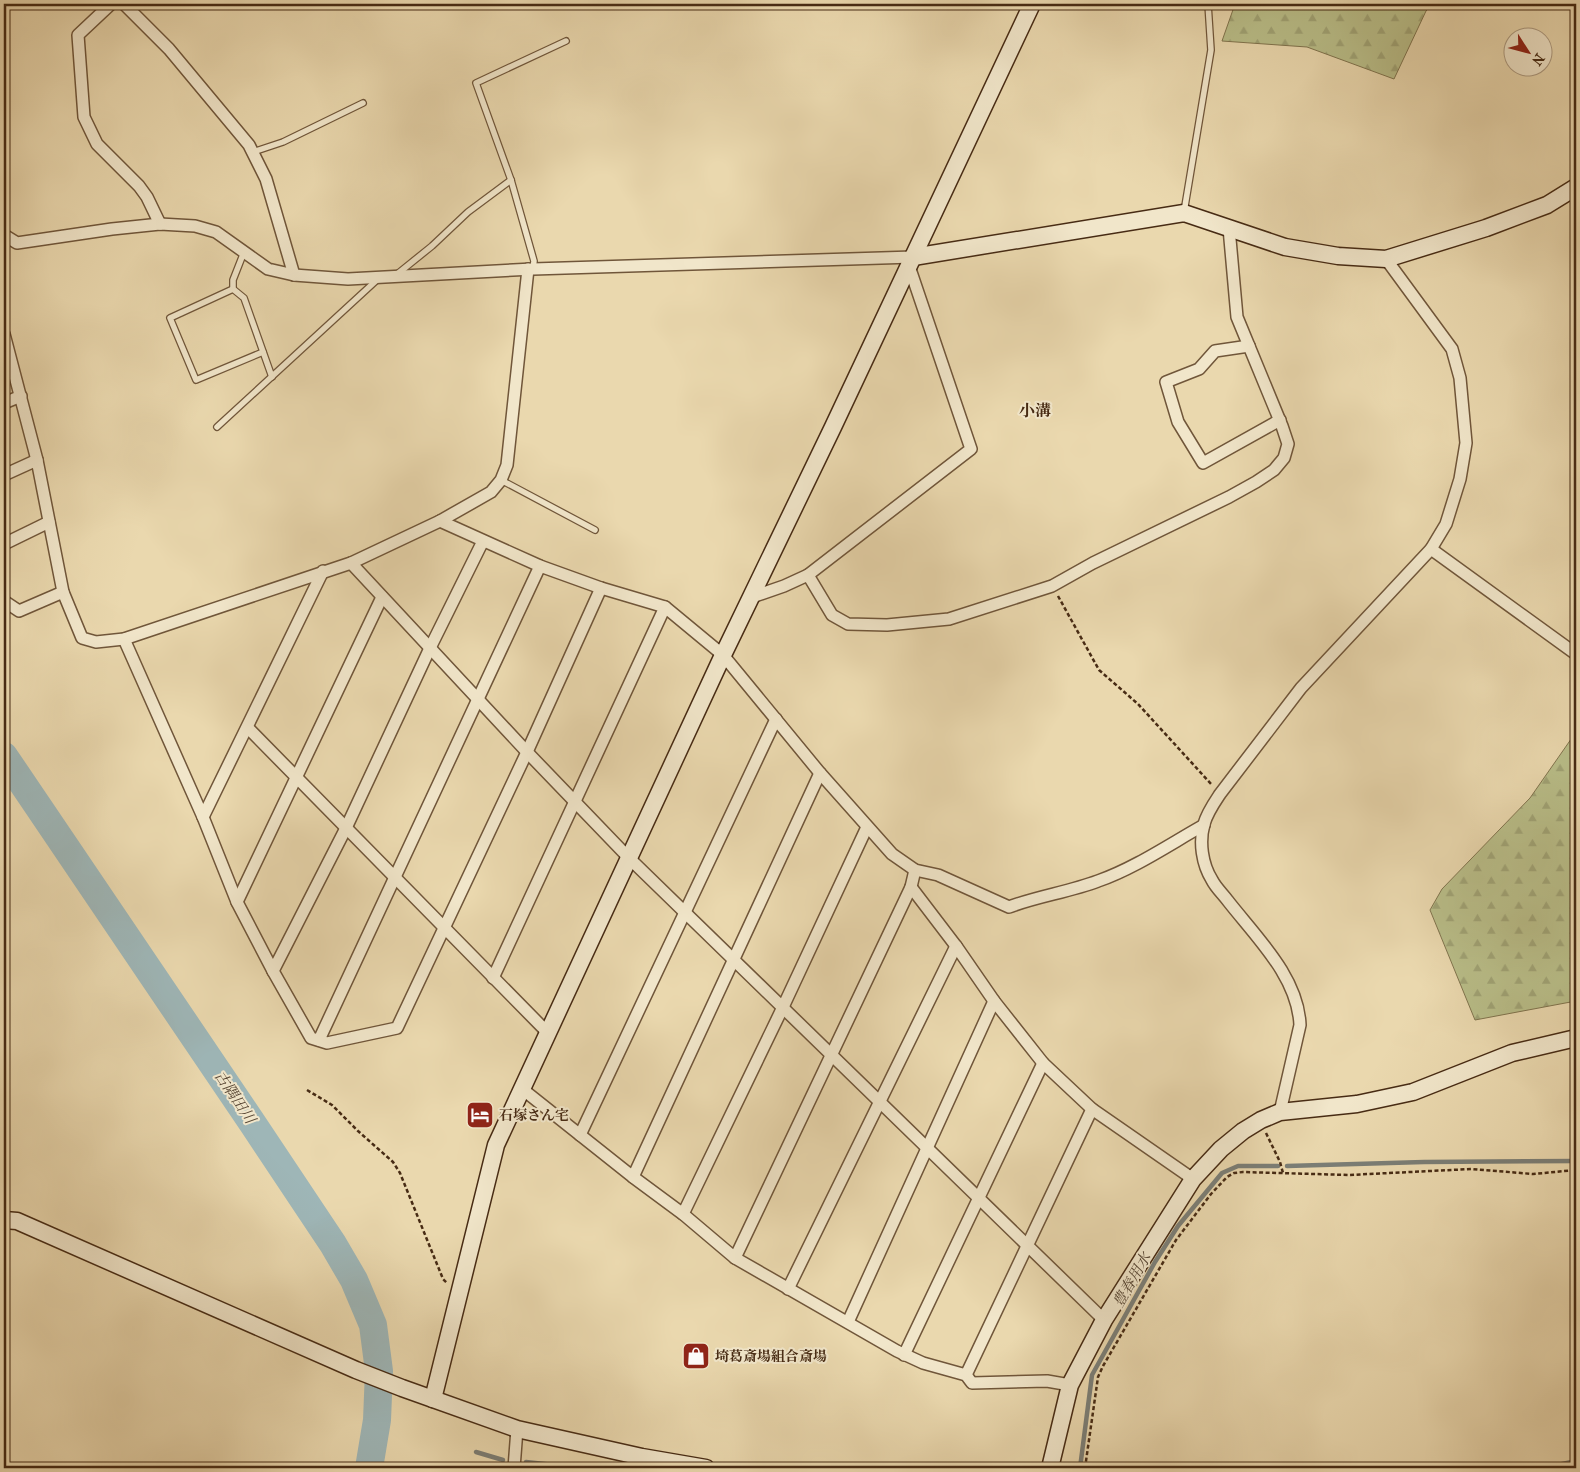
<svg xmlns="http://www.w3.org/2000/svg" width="1580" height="1472" font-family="'IM FELL French Canon','Noto Serif JP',serif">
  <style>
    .forest { fill: url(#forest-firs); stroke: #80744e }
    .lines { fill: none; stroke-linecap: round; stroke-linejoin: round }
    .stream { stroke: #7b7e76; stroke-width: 4.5 }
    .river { stroke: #9eb6b7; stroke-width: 28 }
    .lane-casing { stroke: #70563a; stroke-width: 8 }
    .street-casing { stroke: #70563a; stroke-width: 14 }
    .secondary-casing { stroke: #472b14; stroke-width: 19 }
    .path { stroke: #472b14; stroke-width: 2.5; stroke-dasharray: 4 2.5; stroke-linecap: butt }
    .lane { stroke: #f1e6ca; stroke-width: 5.5 }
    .street { stroke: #f1e6ca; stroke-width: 11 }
    .secondary { stroke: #f1e6ca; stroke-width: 16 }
    .labels { text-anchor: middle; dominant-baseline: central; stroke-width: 4; stroke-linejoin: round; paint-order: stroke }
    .poi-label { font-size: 14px; font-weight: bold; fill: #472b14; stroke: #f1e6ca; text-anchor: start }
    .water-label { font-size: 15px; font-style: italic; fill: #584735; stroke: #f1e6ca }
    .quarter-label { font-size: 16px; font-weight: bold; fill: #472b14; stroke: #f1e6ca }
  </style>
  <defs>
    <pattern id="forest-firs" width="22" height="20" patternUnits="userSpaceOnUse" patternTransform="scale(1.25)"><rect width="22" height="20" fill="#b9be89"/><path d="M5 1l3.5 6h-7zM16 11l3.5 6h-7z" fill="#a0a375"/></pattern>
  </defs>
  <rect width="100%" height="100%" fill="#ead8ae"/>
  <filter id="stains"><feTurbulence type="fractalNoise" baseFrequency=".004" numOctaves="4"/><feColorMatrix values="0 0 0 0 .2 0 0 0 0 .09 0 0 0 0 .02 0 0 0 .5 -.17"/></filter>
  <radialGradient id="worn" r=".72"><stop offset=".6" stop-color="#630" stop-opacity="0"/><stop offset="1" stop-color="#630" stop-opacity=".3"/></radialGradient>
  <!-- forest -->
  <g class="forest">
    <path d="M1235 4H1432L1426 11 1394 79 1307 47 1222 41Z"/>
    <path d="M1576 732V1001L1475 1020 1430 910 1442 889 1530 798Z"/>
  </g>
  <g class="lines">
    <!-- stream -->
    <g class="stream">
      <path d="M1287 1166 1424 1162 1576 1161"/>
      <path d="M476 1452 503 1460"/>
      <path d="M526 1462 582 1468"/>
      <path d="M1080 1468 1092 1375 1155 1262 1178 1226 1222 1173 1238 1166H1278"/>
      <path d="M1544 1468 1576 1461"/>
    </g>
    <!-- river -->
    <path class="river" d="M4 756 253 1124 333 1244 354 1280 373 1325 379 1371 377 1420 369 1468"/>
    <!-- lane casing -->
    <g class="lane-casing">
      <g id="lane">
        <path d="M253 152 283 142 363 103"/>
        <path d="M1184 212 1211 50 1208 4"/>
        <path d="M244 252 233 280V289L244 298 272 377"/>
        <path d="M533 269 534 261 511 180 476 83 566 41"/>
        <path d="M396 275 432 246 468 212 511 180"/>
        <path d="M233 289 170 318 196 380 263 352"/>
        <path d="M217 427 379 278"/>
        <path d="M501 480 595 530"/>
      </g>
    </g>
    <!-- street casing -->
    <g class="street-casing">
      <g id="street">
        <path d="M111 4 78 35 84 117 97 144 139 186 147 197 160 224"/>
        <path d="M124 4 169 49 249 145 266 179 294 275"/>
        <path d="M4 235 17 243 112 229 160 224 195 226 216 232 268 269 294 275 348 279 533 269 913 257"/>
        <path d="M4 334 37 460 63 592 82 638 96 642 124 639 351 563 440 521 491 492 501 480 507 465 528 269"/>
        <path d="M1249 346 1215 351 1199 369 1166 382 1178 422 1203 463 1280 420"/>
        <path d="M4 403 21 396"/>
        <path d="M4 475 37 460"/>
        <path d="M440 521 540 566 601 588 665 607 723 655 820 773 892 854 915 870 938 875 1009 907C1038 896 1069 892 1098 881 1135 868 1170 844 1204 825"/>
        <path d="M4 544 49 522"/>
        <path d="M1431 549 1576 654"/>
        <path d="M351 563 527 752 629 858 1104 1320"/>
        <path d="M808 575 832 615 848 624 887 625 949 619 1052 586 1093 563 1229 497 1256 482 1274 470 1284 458 1288 444 1282 426 1237 317 1229 228"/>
        <path d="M752 597 784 586 808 575 971 449 909 266"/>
        <path d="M4 601 19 611 63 592"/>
        <path d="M124 639 203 817 237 902 273 971 311 1038 327 1043 397 1028 527 752 601 588"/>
        <path d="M248 728 547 1032"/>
        <path d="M203 817 323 571"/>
        <path d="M911 887 956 946 994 1001 1043 1063 1092 1109 1193 1179"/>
        <path d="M237 902 382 597"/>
        <path d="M273 971 346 828 430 648 483 541"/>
        <path d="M493 978 665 607"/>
        <path d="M319 1040 540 566"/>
        <path d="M521 1088 633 1177 683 1214 735 1258 897 1351 923 1363 966 1375 972 1383 1047 1381 1070 1385"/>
        <path d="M1280 1112 1300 1025C1298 977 1257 938 1228 901 1223 894 1216 888 1212 880 1202 864 1199 842 1204 824 1207 813 1214 803 1220 794L1301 688 1431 549 1446 524 1460 479 1466 443 1460 378 1452 349 1386 259"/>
        <path d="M580 1135 776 719"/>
        <path d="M633 1177 820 773"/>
        <path d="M683 1214 783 1007 867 827"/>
        <path d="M735 1258 911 887 915 870"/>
        <path d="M788 1289 956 946"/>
        <path d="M848 1322 994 1001"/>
        <path d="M904 1355 1043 1063"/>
        <path d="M966 1375 1092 1109"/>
        <path d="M514 1468 517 1429"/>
      </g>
    </g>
    <!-- secondary casing -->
    <g class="secondary-casing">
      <g id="secondary">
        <path d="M913 257 1184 213 1285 247 1338 256 1386 259 1486 228 1547 205 1576 187"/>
        <path d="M4 1220 17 1221 356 1370 402 1388 517 1429 642 1457 706 1468"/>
        <path d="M433 1399 496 1145 723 655 833 427 1032 4"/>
        <path d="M1050 1468 1070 1385 1104 1320 1193 1179 1221 1149 1243 1131 1261 1120 1280 1112 1357 1104 1413 1092 1512 1053 1576 1038"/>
      </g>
    </g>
    <!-- path -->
    <g class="path">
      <path d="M1058 596 1099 670 1138 704 1212 785"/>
      <path d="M307 1090 332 1105 358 1131 393 1162 400 1173 443 1279 447 1283"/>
      <path d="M1266 1133 1280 1162 1283 1173"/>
      <path d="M1085 1468 1098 1377 1103 1366 1176 1240 1211 1194 1227 1177 1234 1173 1243 1172 1349 1175 1471 1169 1533 1174 1576 1170"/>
    </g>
    <!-- lane -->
    <use href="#lane" class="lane"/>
    <!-- street -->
    <use href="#street" class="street"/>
    <!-- secondary -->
    <use href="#secondary" class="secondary"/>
  </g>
  <!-- icons -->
  <defs>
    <g id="hotel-square" transform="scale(1.4375)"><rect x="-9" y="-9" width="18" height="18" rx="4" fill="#8f2418" stroke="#f1e6ca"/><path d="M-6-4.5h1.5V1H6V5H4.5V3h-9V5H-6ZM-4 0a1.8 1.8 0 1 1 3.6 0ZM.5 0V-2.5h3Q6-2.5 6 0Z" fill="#fff"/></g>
    <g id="shop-square" transform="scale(1.4375)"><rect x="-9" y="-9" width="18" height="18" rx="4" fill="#8f2418" stroke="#f1e6ca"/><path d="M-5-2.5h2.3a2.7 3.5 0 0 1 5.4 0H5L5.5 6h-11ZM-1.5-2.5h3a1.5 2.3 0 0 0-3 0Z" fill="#fff"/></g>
  </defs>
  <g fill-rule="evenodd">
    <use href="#hotel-square" x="480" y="1115"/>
    <use href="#shop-square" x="696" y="1356"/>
  </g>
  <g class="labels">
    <!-- poi labels -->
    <g class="poi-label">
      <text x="499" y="1115">石塚さん宅</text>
      <text x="715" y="1356">埼葛斎場組合斎場</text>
    </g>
    <!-- water labels -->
    <g class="water-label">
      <text transform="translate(235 1097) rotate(56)">古隅田川</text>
      <text transform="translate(1132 1280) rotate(-60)">豊春用水</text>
    </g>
    <!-- quarter labels -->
    <g class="quarter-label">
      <text x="1035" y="410">小溝</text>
    </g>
  </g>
  <!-- margin -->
  <rect width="1580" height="1472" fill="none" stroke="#ead8ae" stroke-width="20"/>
  <rect x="5" y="5" width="1570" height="1462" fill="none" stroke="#472b14" stroke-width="2.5"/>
  <rect x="10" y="10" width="1560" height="1452" fill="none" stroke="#472b14"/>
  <!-- north arrow -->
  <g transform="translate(1528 52) rotate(126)"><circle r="24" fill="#f1e6ca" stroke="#ad9b81"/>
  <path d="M0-4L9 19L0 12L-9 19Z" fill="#8f2418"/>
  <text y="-8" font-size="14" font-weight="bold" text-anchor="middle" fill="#472b14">N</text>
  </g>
  <rect width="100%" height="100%" filter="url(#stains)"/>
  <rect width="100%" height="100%" fill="url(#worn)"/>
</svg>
